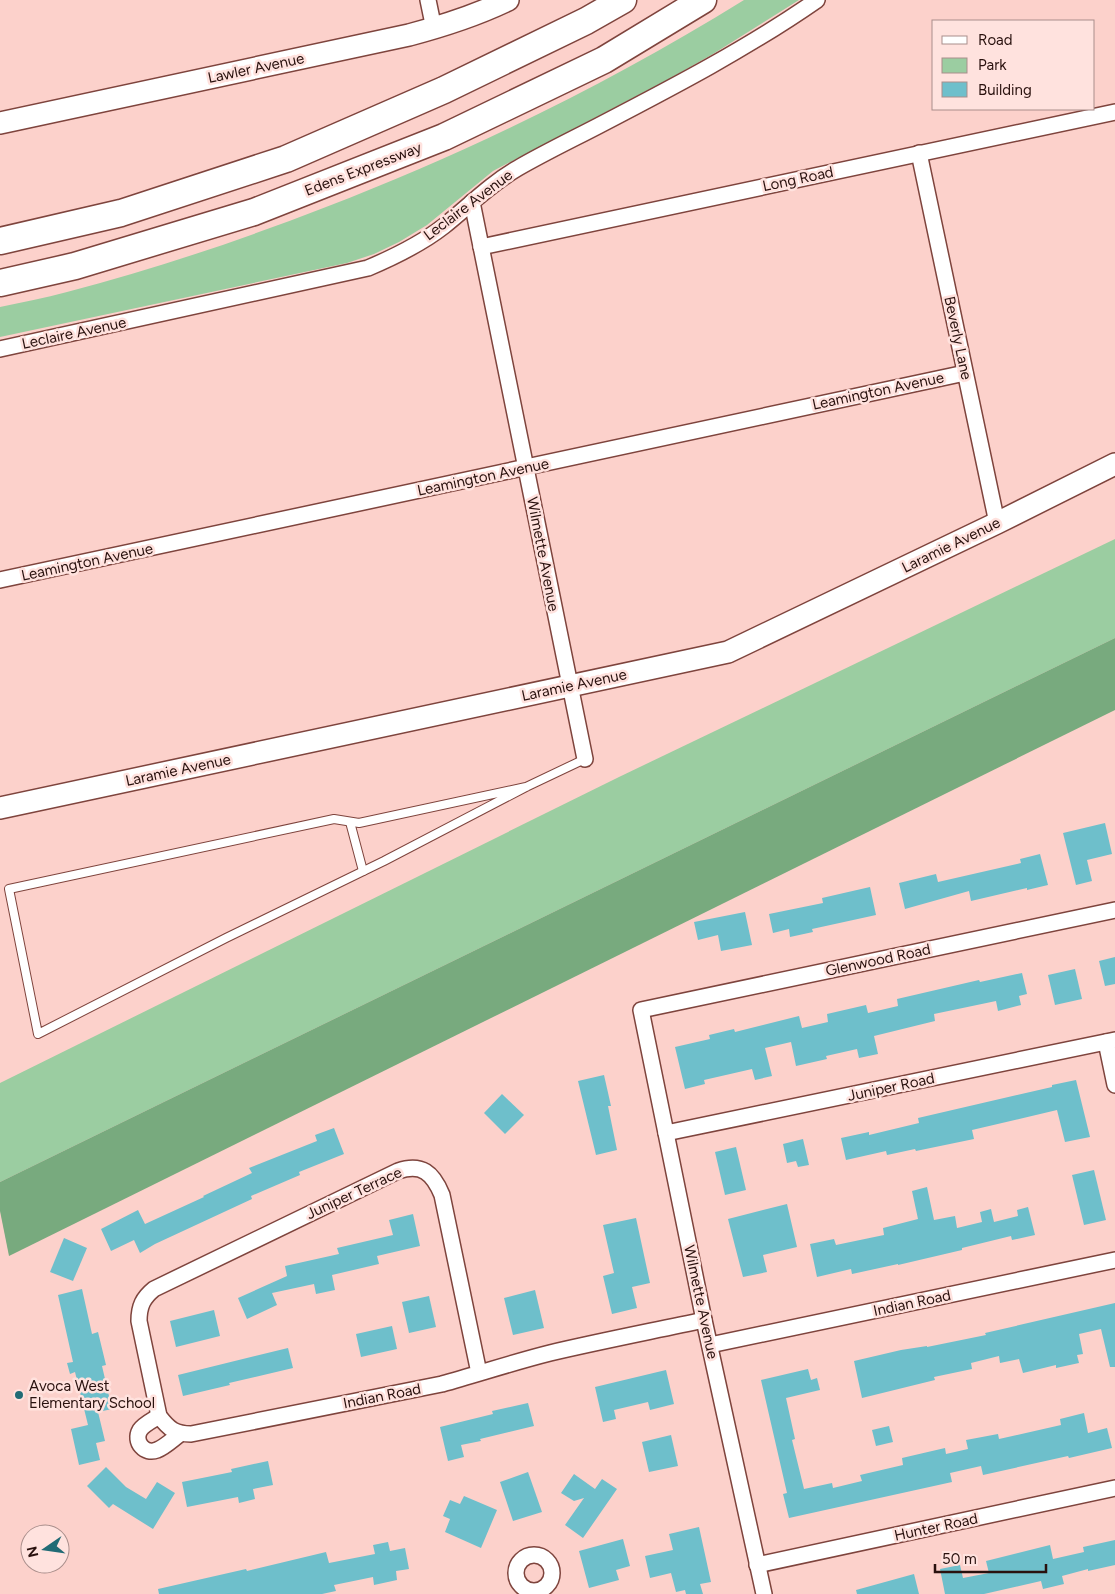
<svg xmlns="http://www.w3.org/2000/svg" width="1115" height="1594" font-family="Figtree,sans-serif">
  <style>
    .green { fill: #9bcda1 }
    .forest { fill: #78aa7e }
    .building { fill: #6ebfcb }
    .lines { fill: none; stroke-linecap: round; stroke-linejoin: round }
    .lane-casing { stroke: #7e443d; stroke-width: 10 }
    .street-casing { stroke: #7e443d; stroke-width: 18 }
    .secondary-casing { stroke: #7e443d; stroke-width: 24 }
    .highway-casing { stroke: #7e443d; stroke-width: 29 }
    .lane { stroke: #fff; stroke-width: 8 }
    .street { stroke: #fff; stroke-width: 15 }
    .secondary { stroke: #fff; stroke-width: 21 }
    .highway { stroke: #fff; stroke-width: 26 }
    .poi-dot { fill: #216b75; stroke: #ffe2de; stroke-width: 2 }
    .labels { text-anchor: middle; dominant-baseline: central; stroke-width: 5; stroke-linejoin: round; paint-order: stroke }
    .street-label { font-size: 15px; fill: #29110e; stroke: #ffe2de }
    .poi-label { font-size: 15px; fill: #29110e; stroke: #ffe2de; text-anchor: start }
  </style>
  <rect width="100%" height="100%" fill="#fcd1cb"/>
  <!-- green -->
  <g class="green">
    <path d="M744 0H799L713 54 669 79 493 171 427 225 399 242 374 254 347 263 0 337V307C22 302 45 298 67 292 155 269 241 240 326 207 471 151 612 82 744 0Z"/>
    <path d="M1115 539V638L0 1182V1083L619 777Z"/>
  </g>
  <!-- forest -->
  <path class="forest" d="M1115 638V710L9 1256 0 1211V1182Z"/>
  <!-- building -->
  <g class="building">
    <path d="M1105 823 1112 854 1087 860 1092 881 1076 885 1063 833Z"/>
    <path d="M1040 854 1048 885 1027 890V888L971 901 969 891 905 909 899 883 936 874 938 882 1021 863 1020 859Z"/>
    <path d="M870 887 876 915 812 929 813 932 790 937 789 929 773 933 769 914 823 903 822 898Z"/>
    <path d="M745 912 752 945 721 951 718 935 698 940 694 922Z"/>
    <path d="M1115 957V984L1105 986 1099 961Z"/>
    <path d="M1075 969 1082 999 1055 1005 1048 975Z"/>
    <path d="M1022 973 1027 994 1019 996 1021 1005 998 1011 996 1001 934 1014 935 1021 874 1036 878 1054 859 1058 857 1049 826 1056 827 1059 796 1066 791 1042 765 1048 772 1076 755 1080 752 1069 704 1080 705 1084 685 1089 675 1047 710 1039 709 1035 734 1029 735 1032 799 1016 802 1028 828 1022 827 1014 866 1005 868 1013 898 1006 897 999 979 980 980 982Z"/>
    <path d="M604 1075 611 1106H608L617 1150 596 1155 578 1081Z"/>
    <path d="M1076 1080 1090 1137 1065 1142 1057 1110 972 1130 974 1139 916 1151 915 1149 887 1155 886 1151 846 1160 841 1138 869 1132V1135L919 1123 918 1118 1052 1087V1085Z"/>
    <path d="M502 1094 524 1115 505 1134 484 1113Z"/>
    <path d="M334 1128 344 1154 299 1172 300 1175 251 1196 252 1199 155 1244 140 1253 134 1240 111 1251 101 1229 138 1210 145 1224 204 1197 203 1196 252 1173 249 1168 317 1141 315 1135Z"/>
    <path d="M803 1139 809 1165 798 1167 796 1161 787 1163 783 1144Z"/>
    <path d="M736 1147 746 1190 725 1195 715 1152Z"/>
    <path d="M1094 1170 1106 1220 1084 1225 1072 1175Z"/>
    <path d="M927 1187 934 1220 955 1216 957 1228 982 1222 980 1212 991 1209 994 1222 1018 1216 1017 1210 1028 1207 1035 1235 1012 1240 1011 1236 962 1248V1250L898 1265V1264L852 1274 851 1269 817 1277 810 1244 834 1239 836 1245 884 1235 883 1228 918 1219 912 1191Z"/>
    <path d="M787 1204 797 1247 763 1255 767 1272 743 1277 728 1219Z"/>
    <path d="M413 1214 420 1246 377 1256 379 1264 332 1275 335 1290 316 1294 314 1284 272 1293 277 1305 247 1319 238 1298 287 1276 285 1266 339 1254 337 1248 393 1235 389 1220Z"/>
    <path d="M636 1218 650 1283 632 1287 637 1308 612 1314 603 1276 614 1273 603 1225Z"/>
    <path d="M64 1238 87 1248 73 1281 50 1272Z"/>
    <path d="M82 1289 92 1334 98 1332 106 1365 102 1366 112 1409 98 1412 105 1441 96 1443 100 1460 79 1465 71 1429 88 1425 75 1372 70 1374 67 1363 73 1362 58 1295Z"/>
    <path d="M535 1290 544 1328 513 1335 504 1298Z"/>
    <path d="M429 1296 436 1327 409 1333 402 1302Z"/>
    <path d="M1115 1303V1367H1110L1101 1329 1079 1334 1083 1354 1077 1355 1079 1363 1056 1368V1365L1023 1373 1019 1359 1000 1363 999 1356 971 1363 972 1369 934 1377 935 1380 862 1398 854 1361 901 1350 927 1346V1347L986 1335 985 1333Z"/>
    <path d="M214 1310 220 1336 176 1347 170 1321Z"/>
    <path d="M392 1326 397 1349 361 1357 356 1334Z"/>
    <path d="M288 1348 293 1368 229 1383 230 1385 183 1396 178 1375Z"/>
    <path d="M808 1369 811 1380 817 1378 820 1390 786 1398 795 1439 792 1440 804 1489 832 1483 833 1488 862 1481 860 1475 903 1465 902 1458 945 1448 946 1454 968 1449 966 1440 998 1434 999 1439 1061 1425 1060 1419 1084 1413 1088 1433 1107 1428 1112 1448 1069 1458 1068 1456 983 1475 981 1466 950 1473 952 1482 789 1518 783 1494 787 1493 761 1380Z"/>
    <path d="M666 1370 674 1404 650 1410 648 1402 614 1410 616 1419 603 1422 595 1387Z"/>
    <path d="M528 1403 534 1426 480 1439 481 1441 461 1445 464 1457 448 1461 440 1427 493 1414 492 1411Z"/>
    <path d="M889 1426 893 1442 876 1446 872 1430Z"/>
    <path d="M671 1435 678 1466 649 1472 642 1442Z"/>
    <path d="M268 1461 273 1485 253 1489 255 1499 239 1503 238 1497 187 1507 182 1482 232 1472 231 1469Z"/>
    <path d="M106 1467 126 1487 146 1499 157 1482 175 1493 153 1529 113 1504 109 1508 87 1486Z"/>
    <path d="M528 1472 542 1512 513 1521 500 1482Z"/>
    <path d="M574 1474 595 1489 602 1479 617 1489 583 1538 565 1525 584 1498 574 1501 561 1493Z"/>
    <path d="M464 1496 497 1510 481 1548 445 1532 450 1519 443 1516 450 1500 460 1504Z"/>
    <path d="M699 1527 711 1582 700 1584 703 1594H686L685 1590 676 1592 671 1573 650 1578 645 1556 673 1550 669 1534Z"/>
    <path d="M623 1539 630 1566 616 1570 619 1580 589 1588 579 1551Z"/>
    <path d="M1115 1540V1565L1088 1571V1569L1062 1576 1064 1584 1043 1589 1041 1581 984 1594H945L940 1569 960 1565 963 1578 989 1573 986 1561 1050 1545 1053 1559 1084 1552 1083 1547Z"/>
    <path d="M388 1542 390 1551 405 1548 409 1569 396 1571 397 1580 374 1585 373 1577 334 1585 336 1591 322 1594H159L158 1589 246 1569 247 1571 326 1552 329 1563 375 1554 373 1545Z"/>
    <path d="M914 1574 919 1594H857L856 1590Z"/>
  </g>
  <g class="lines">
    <!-- lane casing -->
    <g class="lane-casing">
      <g id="lane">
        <path d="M526 787 359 823 334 819 9 889 38 1034 226 938 384 861 526 787 585 759"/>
        <path d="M350 822 363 871"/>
      </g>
    </g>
    <!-- street casing -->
    <g class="street-casing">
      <g id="street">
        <path d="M428 0 434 29"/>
        <path d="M919 153 997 523"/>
        <path d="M472 202 585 759"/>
        <path d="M481 247 1115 112"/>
        <path d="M0 349 368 268C394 257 421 244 444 226 468 207 490 184 518 168 544 153 571 140 598 126 673 87 748 48 817 0"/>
        <path d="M0 580 965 373"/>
        <path d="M1106 1042 1115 1085"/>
        <path d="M666 1133 1115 1040"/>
        <path d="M710 1345 1115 1260"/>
        <path d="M479 1373 442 1195C433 1173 422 1163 398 1171L154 1289C143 1298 139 1306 139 1321L159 1416C169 1429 175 1434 191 1434L442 1384C478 1374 514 1362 550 1353 601 1341 653 1331 704 1320"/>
        <path d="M159 1416C153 1420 144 1424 140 1430 133 1442 145 1455 157 1450 165 1447 173 1439 180 1434"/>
        <circle cx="534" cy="1573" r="18"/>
        <path d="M757 1565 1115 1488"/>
        <path d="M764 1594 704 1320 641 1010 1115 910"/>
      </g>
    </g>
    <!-- secondary casing -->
    <g class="secondary-casing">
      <g id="secondary">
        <path d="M0 123 409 35C443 26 477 15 508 0"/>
        <path d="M0 808 728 652 997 523 1115 464"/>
      </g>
    </g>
    <!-- highway casing -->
    <g class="highway-casing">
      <g id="highway">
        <path d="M0 241 121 213 286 159 444 90 586 21 623 0"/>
        <path d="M0 283 75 266 254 212 444 137 604 60 703 0"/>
      </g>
    </g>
    <!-- lane -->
    <use href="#lane" class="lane"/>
    <!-- street -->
    <use href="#street" class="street"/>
    <!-- secondary -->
    <use href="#secondary" class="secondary"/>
    <!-- highway -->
    <use href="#highway" class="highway"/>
  </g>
  <!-- markers -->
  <circle class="poi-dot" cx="19" cy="1395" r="5"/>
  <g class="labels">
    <!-- street labels -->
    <g class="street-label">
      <text transform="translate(256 68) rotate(-12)">Lawler Avenue</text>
      <text transform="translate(363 169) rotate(-21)">Edens Expressway</text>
      <text transform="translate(798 179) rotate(-12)">Long Road</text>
      <text transform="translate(468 205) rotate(-37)">Leclaire Avenue</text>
      <text transform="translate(74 333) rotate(-12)">Leclaire Avenue</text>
      <text transform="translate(958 338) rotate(78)">Beverly Lane</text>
      <text transform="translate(878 391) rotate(-12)">Leamington Avenue</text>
      <text transform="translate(483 477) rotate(-12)">Leamington Avenue</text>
      <text transform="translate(951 545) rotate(-26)">Laramie Avenue</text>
      <text transform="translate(543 554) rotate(79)">Wilmette Avenue</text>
      <text transform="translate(87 562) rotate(-12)">Leamington Avenue</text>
      <text transform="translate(574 685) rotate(-12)">Laramie Avenue</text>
      <text transform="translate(178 770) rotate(-12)">Laramie Avenue</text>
      <text transform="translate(878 960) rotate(-12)">Glenwood Road</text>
      <text transform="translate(891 1087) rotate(-12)">Juniper Road</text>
      <text transform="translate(354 1193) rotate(-25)">Juniper Terrace</text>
      <text transform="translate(701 1302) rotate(78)">Wilmette Avenue</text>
      <text transform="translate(912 1303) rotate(-12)">Indian Road</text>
      <text transform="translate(382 1396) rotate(-11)">Indian Road</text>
      <text transform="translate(936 1527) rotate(-12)">Hunter Road</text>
    </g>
    <!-- poi labels -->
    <g class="poi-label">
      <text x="29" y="1386">Avoca West<tspan x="29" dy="17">Elementary School</tspan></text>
    </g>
  </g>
  <!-- legend -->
  <rect x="932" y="20" width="162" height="90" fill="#ffe2de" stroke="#a98e8b"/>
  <rect x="942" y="36" width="25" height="8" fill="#ffffff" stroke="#a98e8b"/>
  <text x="978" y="45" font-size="15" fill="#29110e">Road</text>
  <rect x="942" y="58" width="25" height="15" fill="#9bcda1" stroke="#a98e8b"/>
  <text x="978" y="70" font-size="15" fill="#29110e">Park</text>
  <rect x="942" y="82" width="25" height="15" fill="#6ebfcb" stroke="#a98e8b"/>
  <text x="978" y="95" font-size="15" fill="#29110e">Building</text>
  <!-- north arrow -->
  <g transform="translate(45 1549) rotate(257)"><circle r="24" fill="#ffe2de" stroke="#a98e8b"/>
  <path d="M0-4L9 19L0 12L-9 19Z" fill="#216b75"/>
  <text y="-8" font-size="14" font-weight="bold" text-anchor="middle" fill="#29110e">N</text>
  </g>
  <!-- scale -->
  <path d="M935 1564v8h111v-8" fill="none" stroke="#29110e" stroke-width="2.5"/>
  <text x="942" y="1564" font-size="15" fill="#29110e" stroke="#ffe2de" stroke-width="4" paint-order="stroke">50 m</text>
</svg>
